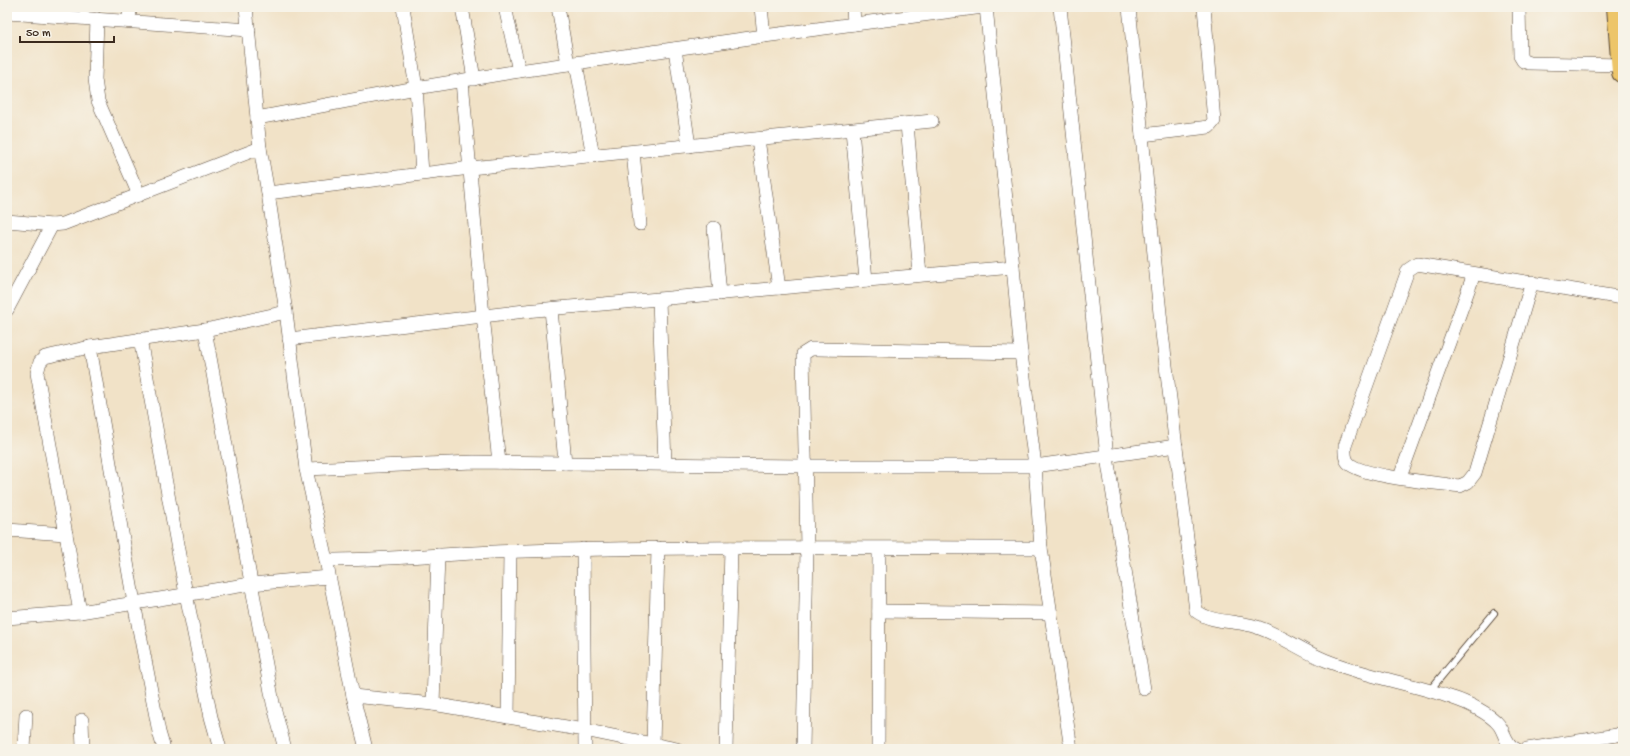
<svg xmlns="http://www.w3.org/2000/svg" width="1630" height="756" font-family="'Gochi Hand',sans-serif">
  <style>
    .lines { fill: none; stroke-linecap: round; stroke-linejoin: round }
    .lane-casing { stroke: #564637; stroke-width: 8 }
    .street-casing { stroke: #564637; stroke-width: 14 }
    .highway-casing { stroke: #564637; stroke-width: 24 }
    .lane { stroke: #fff; stroke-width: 6 }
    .street { stroke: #fff; stroke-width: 13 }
    .highway { stroke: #edc569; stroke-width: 22 }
  </style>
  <rect width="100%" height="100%" fill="#f7f3e8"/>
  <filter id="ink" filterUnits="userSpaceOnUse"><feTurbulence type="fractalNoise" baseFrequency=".025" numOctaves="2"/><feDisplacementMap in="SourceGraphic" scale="8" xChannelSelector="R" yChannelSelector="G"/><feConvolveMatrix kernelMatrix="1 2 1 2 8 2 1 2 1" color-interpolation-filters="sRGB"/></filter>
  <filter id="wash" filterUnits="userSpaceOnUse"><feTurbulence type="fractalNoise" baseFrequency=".012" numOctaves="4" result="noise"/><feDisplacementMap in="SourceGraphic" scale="16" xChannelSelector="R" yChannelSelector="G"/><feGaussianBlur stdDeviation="0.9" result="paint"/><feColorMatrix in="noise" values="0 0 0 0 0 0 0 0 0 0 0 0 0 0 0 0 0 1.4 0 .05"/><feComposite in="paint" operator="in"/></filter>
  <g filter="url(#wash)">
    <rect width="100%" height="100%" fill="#f1e2c7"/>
  </g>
  <g filter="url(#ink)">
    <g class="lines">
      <!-- lane casing -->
      <g class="lane-casing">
        <path id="lane" d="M1430 690 1494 613"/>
      </g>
      <!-- street casing -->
      <g class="street-casing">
        <g id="street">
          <path d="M246 7 260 148 268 193 286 312 306 469 326 560 353 696 366 749"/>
          <path d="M403 7 416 88 422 173"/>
          <path d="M462 7 474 79"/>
          <path d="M505 7 519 71"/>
          <path d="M558 7 568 64"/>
          <path d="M761 7 764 36"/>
          <path d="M853 7 854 24"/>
          <path d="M986 7 1013 267 1021 353 1035 466 1041 548 1071 749"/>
          <path d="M1060 7 1107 457 1144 689"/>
          <path d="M1129 7 1162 333 1196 611C1213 624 1238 620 1257 627 1281 635 1302 651 1325 660 1366 677 1411 683 1453 698 1466 702 1491 714 1499 725 1505 733 1506 746 1516 749"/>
          <path d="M1519 7 1520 56 1523 61 1529 63 1622 65"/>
          <path d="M7 13 249 30"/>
          <path d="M97 19 95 79 98 101 139 195"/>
          <path d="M129 21 130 7"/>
          <path d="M675 49 689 146"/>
          <path d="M576 63 593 156"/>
          <path d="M462 81 483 316 499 462"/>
          <path d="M257 118 416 88 519 71 764 36 983 7"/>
          <path d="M907 124 920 275"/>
          <path d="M852 130 866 280"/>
          <path d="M1142 135 1209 127 1214 121 1204 7"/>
          <path d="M758 139 779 288"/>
          <path d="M633 152 640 224"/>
          <path d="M268 193 470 168 932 121"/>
          <path d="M7 221 52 225 63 224 260 148"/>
          <path d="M714 228 720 294"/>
          <path d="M1532 282 1475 473 1468 482 1460 486C1439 483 1356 477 1347 461 1344 456 1345 451 1345 446L1408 270 1417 264 1623 298"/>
          <path d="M659 300 665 464"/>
          <path d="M551 309 565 463"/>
          <path d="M7 310 52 225"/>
          <path d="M205 330 273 703 285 749"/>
          <path d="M140 339 186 594 211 717 220 749"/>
          <path d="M289 339 525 311 1013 267"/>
          <path d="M90 347 134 603 159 732 164 749"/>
          <path d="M306 469 474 462 804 466H1035L1176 446"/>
          <path d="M1400 477 1474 274"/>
          <path d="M7 530 66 534"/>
          <path d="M583 549 585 749"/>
          <path d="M326 560C393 560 460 552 527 551 699 546 870 548 1041 548"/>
          <path d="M879 611 1051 613"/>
          <path d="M80 612 37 373 40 362 45 357 90 347 205 330 286 312"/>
          <path d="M7 618 80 612 251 584 329 577"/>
          <path d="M353 696 433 704 584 730 677 749"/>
          <path d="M433 704 438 555"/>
          <path d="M508 717 510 551"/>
          <path d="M82 720 83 749"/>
          <path d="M653 745 658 548"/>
          <path d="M24 749 26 715"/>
          <path d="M726 749 731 548"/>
          <path d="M803 749 807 548 803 354 811 349H818L1021 353"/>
          <path d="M878 749 879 549"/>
          <path d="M1527 749 1617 735 1623 732"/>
        </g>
      </g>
      <!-- highway casing -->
      <g class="highway-casing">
        <path id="highway" d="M1618 7 1623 72"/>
      </g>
      <!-- lane -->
      <use href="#lane" class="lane"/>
      <!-- street -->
      <use href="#street" class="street"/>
      <!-- highway -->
      <use href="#highway" class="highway"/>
    </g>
  </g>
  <!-- margin -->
  <rect width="1630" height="756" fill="none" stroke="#f7f3e8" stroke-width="24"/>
  <!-- scale -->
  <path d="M20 36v6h94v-6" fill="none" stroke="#3b2a1e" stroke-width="2"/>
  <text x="26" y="36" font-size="12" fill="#3b2a1e" stroke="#f7f3e8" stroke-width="3" paint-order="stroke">50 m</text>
</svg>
